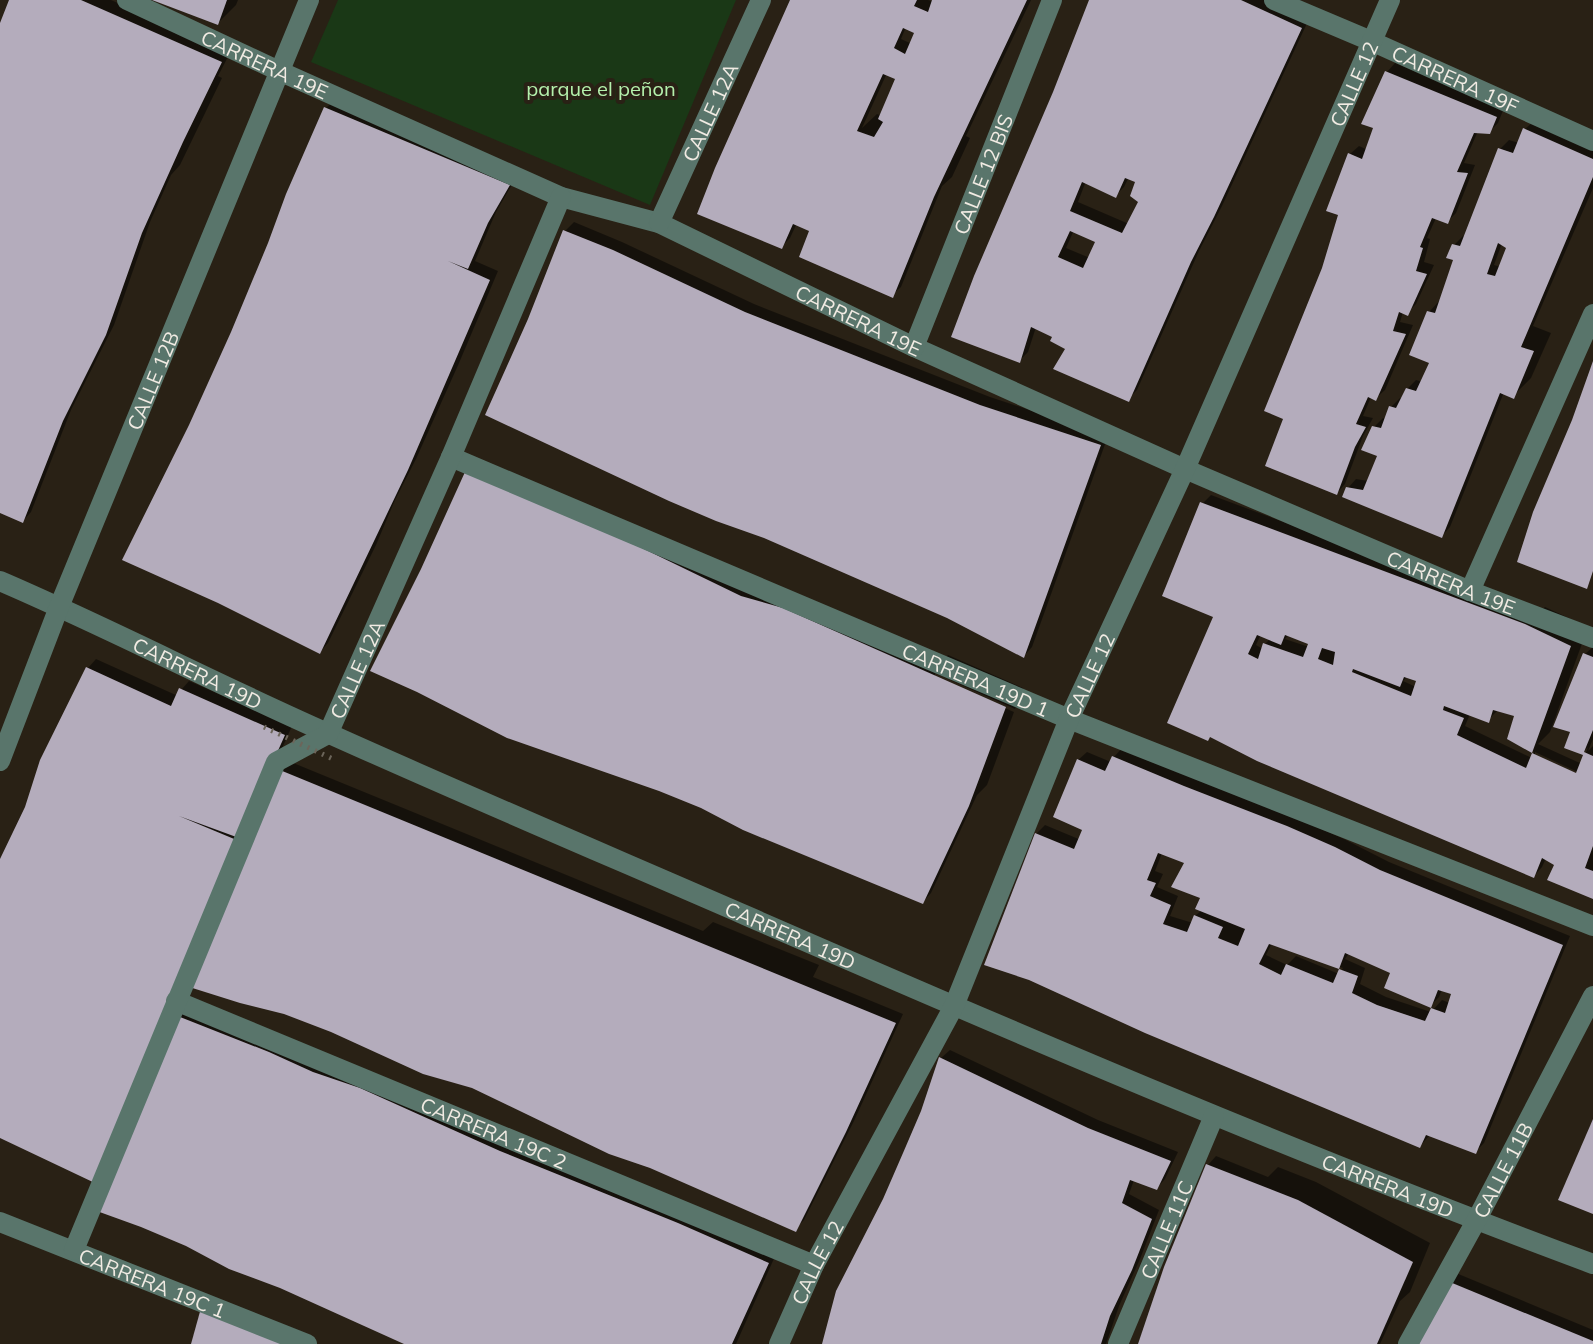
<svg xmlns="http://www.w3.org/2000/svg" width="1593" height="1344" font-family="Mulish,sans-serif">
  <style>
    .green { fill: #1a3816 }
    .shadow { fill: #0007; fill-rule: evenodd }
    .building { fill: #b4acbc; fill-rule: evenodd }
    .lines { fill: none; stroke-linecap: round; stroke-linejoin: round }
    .minor { stroke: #59756b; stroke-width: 20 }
    .path-bridge { stroke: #6c655a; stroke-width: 5; stroke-dasharray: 2 6; stroke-linecap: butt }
    .labels { text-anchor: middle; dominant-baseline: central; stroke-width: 8; stroke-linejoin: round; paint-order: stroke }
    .street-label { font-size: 20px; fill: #f1ebe3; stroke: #292115 }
    .park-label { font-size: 20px; fill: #b4f0ac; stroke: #292115 }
  </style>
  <rect width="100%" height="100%" fill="#292115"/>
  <!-- green -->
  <path class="green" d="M338 0H736L650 205 311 62Z"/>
  <!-- shadow -->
  <g class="shadow">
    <path d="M11 0H111L230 53 218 76 222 78 180 165 171 175 150 222 114 325 71 410 31 512 23 521 0 511V28Z"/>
    <path d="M157 0H238L236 5 218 23Z"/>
    <path d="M793 0H928L934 2 935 0H1031L966 136 970 138 952 177 942 186 901 287 892 295 812 230 797 223 790 238 781 247ZM906 27 917 32 912 44 901 39ZM887 73 898 78 882 116 877 114 862 128Z"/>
    <path d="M1091 0H1269L1309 19 1222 206 1199 251 1137 390 1128 399 1055 336 1036 327 1028 352 1019 361 996 231ZM1129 177 1138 181 1141 201 1129 224 1078 202 1086 181 1116 195 1124 187ZM1074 230 1098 241 1090 258 1066 248Z"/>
    <path d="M1395 63 1504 108 1498 123 1489 132 1478 131 1464 163 1475 165 1456 213 1447 222 1436 218 1427 238 1430 239 1424 262 1434 265 1416 304 1407 313 1403 312 1400 322 1413 325 1385 390 1376 398 1371 397 1363 416 1373 418 1363 436 1345 484 1337 493 1286 418 1324 269 1340 214 1350 154 1359 146 1368 150 1376 127 1387 72Z"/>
    <path d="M335 100 517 176 496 212 475 261 498 271 459 363 416 459 395 500 376 545 328 643 320 652 191 426 233 333 326 108Z"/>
    <path d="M1534 121 1593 147V188L1533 326 1551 333 1531 378 1513 396 1504 392 1450 527 1442 536 1348 488 1356 479 1368 481 1379 455 1374 427 1383 418 1386 419 1391 407 1400 398 1402 399 1407 389 1416 380 1423 382 1432 362 1429 312 1442 298 1456 259 1454 245 1463 236 1465 237 1500 149 1509 140 1519 143 1525 129ZM1502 243 1509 247 1501 267 1494 265Z"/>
    <path d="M574 222 622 242 754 304 990 397 1108 436 1032 647 1024 656 530 320 565 231Z"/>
    <path d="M467 473 938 665 948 655 1023 688 1015 709 935 673V678L1014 712 987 785 977 795 931 893 923 902 422 571Z"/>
    <path d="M1211 495 1535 616 1545 607 1588 627 1550 732 1538 744 1582 764 1588 747 1582 753 1573 731 1585 654 1593 647V739L1588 751 1593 746V897L1557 864 1546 858 1542 867 1534 876 1258 759 1215 615 1202 504ZM1261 634 1271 638 1265 644 1263 649 1256 645ZM1289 634 1311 643 1309 647 1285 639ZM1408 676 1419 679 1416 687 1403 681ZM1498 710 1516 715 1510 738 1534 752 1532 758 1465 726 1470 714 1488 720ZM1535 752 1586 776 1584 779 1535 756Z"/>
    <path d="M96 659 178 696 181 690 189 681 292 726 247 827 286 760 703 931 713 922 819 965 813 977 903 1014 854 1121 804 1220 795 1229 225 895 0 1135V865L88 668Z"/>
    <path d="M1122 748 1297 818 1344 839 1389 862 1570 936 1484 1143 1475 1152 1430 1135 1420 1146 1036 834 1045 825 1081 840 1084 829 1078 760 1087 752 1111 762 1114 757ZM1162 853 1186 862 1202 897V910L1195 916 1193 923 1170 916 1178 896 1157 887 1163 874 1155 871ZM1272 943 1343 968 1339 974 1296 956 1287 965 1266 955ZM1349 953 1393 972 1431 1005 1439 997 1442 989 1454 993 1450 1003 1442 1000 1431 1012 1386 997 1360 984 1365 968 1345 959Z"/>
    <path d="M185 1007 776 1254 736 1344H409L186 1244 97 1209Z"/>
    <path d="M950 1050 1098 1120 1178 1152 1165 1179 1157 1188 1134 1180 1129 1194 1159 1210 1140 1259 1119 1306 1106 1344H824L923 1112 941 1058Z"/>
    <path d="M1216 1156 1268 1177 1278 1167 1316 1182 1430 1243 1410 1292 1400 1301 1380 1344H1140L1208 1165Z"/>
    <path d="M1456 1273 1593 1330V1344H1421Z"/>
  </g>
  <!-- building -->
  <g class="building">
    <path d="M9 0H81L222 62 183 142 142 233 106 335 63 421 23 523 0 513V23Z"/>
    <path d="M152 0H227L218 25Z"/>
    <path d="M790 0H917L914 6 928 12 932 0H1027L934 197 893 298 799 257 809 231 793 224 782 249 697 214 715 168ZM903 28 914 33 905 54 894 48ZM883 74 895 79 878 119 883 122 874 137 857 131Z"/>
    <path d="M1089 0H1241L1302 28 1214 217 1191 262 1129 402 1053 369 1065 349 1050 341 1052 337 1031 327 1020 363 951 337 974 276 1053 92ZM1125 178 1135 182 1130 196 1138 202 1122 233 1070 211 1082 182 1116 198ZM1070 231 1095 242 1083 268 1058 257Z"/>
    <path d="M1385 71 1497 117 1490 134 1474 133 1457 172 1468 173 1448 224 1432 218 1420 247 1423 248 1416 271 1427 274 1408 316 1399 312 1393 331 1406 334 1376 401 1368 397 1356 424 1366 427 1355 447 1337 495 1265 466 1283 419 1264 411 1322 268 1338 215 1326 211 1348 153 1362 159 1373 128 1361 124Z"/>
    <path d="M324 107 510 185 488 223 468 269 448 261 490 280 408 470 320 654 218 603 122 560 189 425 231 332 268 243 286 194Z"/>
    <path d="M1523 128 1593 159V177L1521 347 1534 351 1514 399 1500 393 1442 538 1342 497 1346 487 1363 490 1377 456 1361 450 1372 426 1381 428 1389 406 1396 408 1406 388 1416 391 1429 363 1409 355 1427 311 1435 313 1453 260 1446 258 1452 244 1460 246 1498 148 1513 153ZM1498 243 1506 248 1495 276 1487 274Z"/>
    <path d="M563 230 613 250 745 312 980 405 1101 445 1024 658 947 618 899 597 764 538 716 521 669 501 485 415 528 319Z"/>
    <path d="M1593 361V571L1587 589 1517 562 1533 512 1572 420Z"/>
    <path d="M465 472 642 548 741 596 783 608 1006 707 969 806 923 904 743 830 701 808 659 791 507 738 417 692 370 671 421 569Z"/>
    <path d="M1200 502 1525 624 1571 646 1532 753 1507 739 1514 716 1493 710 1489 723 1444 706 1443 710 1464 718 1457 735 1526 768 1532 753 1576 773 1583 755 1564 748 1570 732 1553 727 1583 653 1593 657V730L1584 752 1593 756V846L1585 868 1593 871V899L1547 880 1554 865 1542 858 1534 878 1257 761 1210 737 1208 741 1167 723 1213 617 1162 596ZM1257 635 1281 645 1285 635 1308 644 1303 657 1263 643 1258 659 1248 654ZM1322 648 1335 652 1333 665 1318 659ZM1353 669 1400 687 1404 677 1416 681 1411 696 1352 672Z"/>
    <path d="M86 667 171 706 179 688 285 735 239 838 179 816 239 841 97 1184 0 1138V859L25 807 40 760Z"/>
    <path d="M1112 756 1184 786 1287 826 1335 847 1380 870 1563 945 1476 1154 1426 1135 1420 1148 1145 1033 1029 980 984 965 1035 833 1074 849 1082 830 1053 817 1077 759 1105 771ZM1158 853 1184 863 1171 887 1200 898 1195 909 1245 929 1238 946 1218 938 1223 927 1194 915 1187 932 1163 924 1171 905 1150 896 1156 883 1147 880ZM1269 944 1339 969 1333 983 1286 964 1281 975 1259 964ZM1345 953 1390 973 1384 988 1431 1008 1438 990 1451 994 1445 1013 1431 1008 1425 1021 1377 1005 1352 993 1358 976 1339 969Z"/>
    <path d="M275 768 896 1023 846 1132 796 1232 650 1168 609 1154 472 1088 423 1074 331 1032 284 1014 240 1003 186 986Z"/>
    <path d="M175 1015 269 1052 313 1072 360 1088 500 1151 678 1223 769 1263 732 1344H404L280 1288 229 1269 186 1246 141 1227 94 1210Z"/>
    <path d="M939 1057 1088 1128 1171 1161 1157 1190 1130 1180 1122 1203 1152 1219 1132 1270 1110 1316 1101 1344H822L836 1291 883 1199 903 1153 921 1111Z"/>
    <path d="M1593 1119V1214L1558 1200Z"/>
    <path d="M1206 1164 1298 1200 1413 1262 1377 1344H1138L1164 1267Z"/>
    <path d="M1445 1280 1593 1341V1344H1419Z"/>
    <path d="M201 1308 292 1344H191Z"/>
  </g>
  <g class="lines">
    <!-- minor -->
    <g class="minor">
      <path id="s1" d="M127 0 279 71 561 197 659 223 914 347 1185 469 1470 591 1593 638"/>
      <path id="s2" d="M1274 0 1371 41 1593 141"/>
      <path id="s3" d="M659 223 761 0"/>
      <path id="s4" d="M914 347 1052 0"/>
      <path id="s5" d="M451 457 1069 719 1593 926"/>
      <path id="s6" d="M0 581C112 629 220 686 332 735 470 797 609 856 747 916 1027 1038 1307 1158 1593 1264"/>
      <path d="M1470 591 1593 314"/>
      <path id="s7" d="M0 761 59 607 309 0"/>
      <path id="s8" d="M176 1001 814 1265"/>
      <path id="s9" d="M0 1222 307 1344"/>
      <path id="s10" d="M74 1250 276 762 328 734 451 457 561 197"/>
      <path id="s11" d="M779 1344 814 1265 954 1006 1069 719 1185 469 1390 0"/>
      <path id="s12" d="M1118 1344 1214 1116"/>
      <path id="s13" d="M1408 1344 1476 1221 1593 996"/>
    </g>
    <!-- path-bridge -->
    <path class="path-bridge" d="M264 727 335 760"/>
  </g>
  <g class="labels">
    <!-- street labels -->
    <g class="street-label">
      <text stroke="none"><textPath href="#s1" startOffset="152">CARRERA 19E</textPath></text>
      <text stroke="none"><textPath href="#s2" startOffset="198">CARRERA 19F</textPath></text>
      <text stroke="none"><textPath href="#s11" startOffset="1386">CALLE 12</textPath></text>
      <text stroke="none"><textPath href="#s3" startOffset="122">CALLE 12A</textPath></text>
      <text stroke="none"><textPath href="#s4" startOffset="186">CALLE 12 BIS</textPath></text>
      <text stroke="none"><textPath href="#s1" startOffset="800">CARRERA 19E</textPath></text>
      <text stroke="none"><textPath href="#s7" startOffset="410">CALLE 12B</textPath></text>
      <text stroke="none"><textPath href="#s1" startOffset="1448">CARRERA 19E</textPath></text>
      <text stroke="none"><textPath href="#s10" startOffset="658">CALLE 12A</textPath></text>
      <text stroke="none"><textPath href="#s6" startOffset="218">CARRERA 19D</textPath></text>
      <text stroke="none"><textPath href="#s11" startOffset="738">CALLE 12</textPath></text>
      <text stroke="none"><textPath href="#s5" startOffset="570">CARRERA 19D 1</textPath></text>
      <text stroke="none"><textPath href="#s6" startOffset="866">CARRERA 19D</textPath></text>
      <text stroke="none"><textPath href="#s8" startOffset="344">CARRERA 19C 2</textPath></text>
      <text stroke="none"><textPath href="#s13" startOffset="198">CALLE 11B</textPath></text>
      <text stroke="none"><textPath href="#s6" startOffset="1514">CARRERA 19D</textPath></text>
      <text stroke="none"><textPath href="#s12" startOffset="124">CALLE 11C</textPath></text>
      <text stroke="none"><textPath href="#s11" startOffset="90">CALLE 12</textPath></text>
      <text stroke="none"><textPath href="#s9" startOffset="164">CARRERA 19C 1</textPath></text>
    </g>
    <!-- park labels -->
    <g class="park-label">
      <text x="601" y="88">parque el peñon</text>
    </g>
  </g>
</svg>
